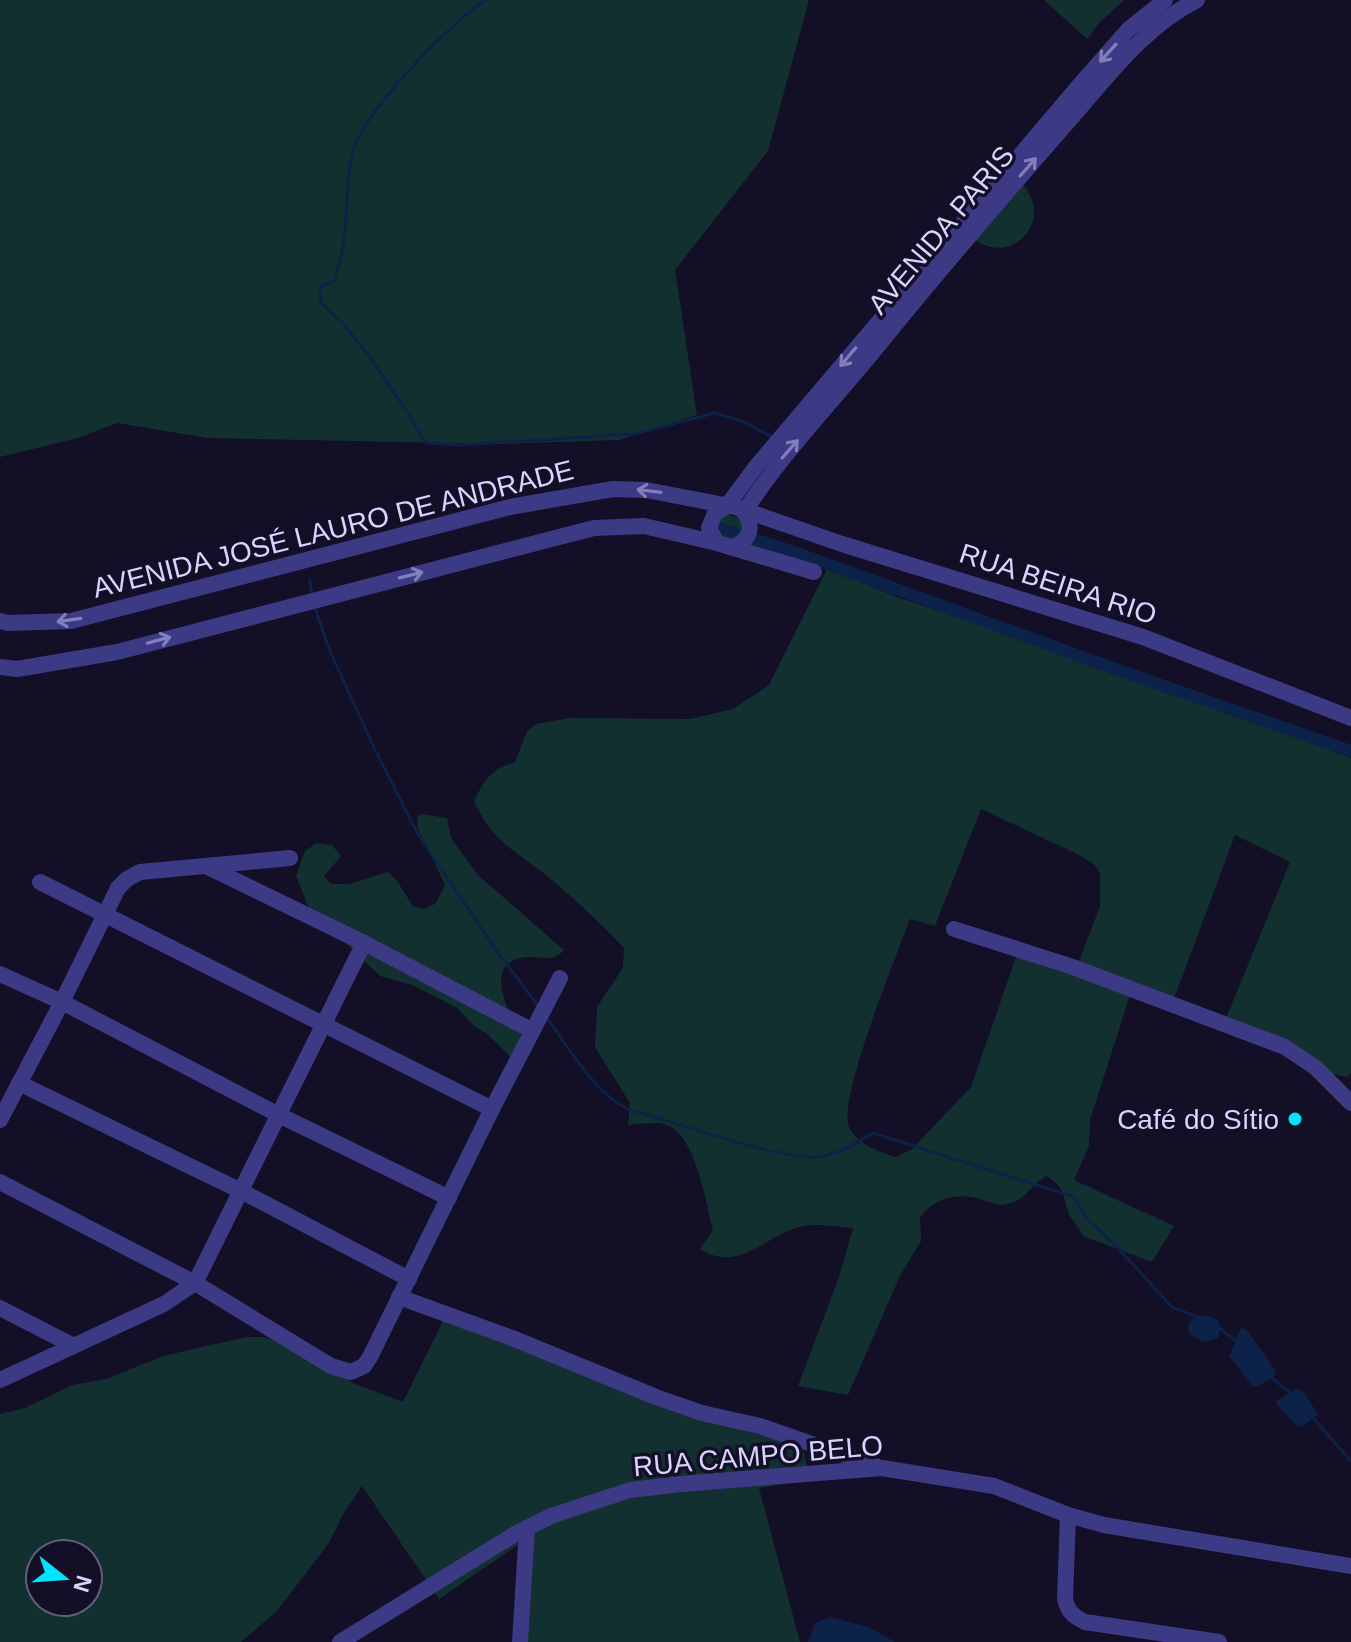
<svg xmlns="http://www.w3.org/2000/svg" width="1351" height="1642" font-family="Helvetica,sans-serif">
  <style>
    .green { fill: #12302f; fill-rule: evenodd }
    .water { fill: #0c2248 }
    .lines { fill: none; stroke-linecap: round; stroke-linejoin: round }
    .stream { stroke: #0c2248; stroke-width: 3 }
    .canal { stroke: #0c2248; stroke-width: 12 }
    .minor { stroke: #3d3a85; stroke-width: 16 }
    .oneway { stroke: #837fbc }
    .poi-dot { fill: #00e5ff; stroke: #130f26; stroke-width: 3 }
    .labels { text-anchor: middle; dominant-baseline: central; stroke-width: 7; stroke-linejoin: round; paint-order: stroke }
    .street-label { font-size: 28px; fill: #d9d4ff; stroke: #130f26 }
    .poi-label { font-size: 28px; fill: #d9d4ff; stroke: #130f26; text-anchor: end }
  </style>
  <rect width="100%" height="100%" fill="#130f26"/>
  <!-- green -->
  <g class="green">
    <path d="M0 0H809L768 151 675 270 697 415 619 440 501 444 207 438 117 423 78 438 0 457Z"/>
    <path d="M1044 0H1124L1099 23 1087 39Z"/>
    <path d="M1022 184C1055 219 1013 268 974 239Z"/>
    <path d="M726 514 740 518 743 527 737 540H723L716 523Z"/>
    <path d="M827 569 900 598 1086 661 1168 694 1243 717 1351 758V1073L1348 1077 1321 1072 1225 1021 1290 862 1235 835 1172 1004 1131 992 1090 1120 1089 1146 1074 1180 1174 1226 1152 1262 1083 1236C1080 1227 1072 1221 1069 1214 1063 1198 1065 1185 1046 1176 1029 1185 1029 1199 1007 1204 996 1207 987 1200 976 1198 955 1193 934 1199 920 1217L921 1241 900 1276 848 1395 798 1386 839 1277 853 1228C838 1227 819 1223 804 1226 768 1232 740 1275 700 1249L713 1230C706 1203 696 1136 667 1125 656 1121 640 1124 628 1125L630 1103 595 1047 597 1007 623 968 624 948C599 922 574 898 546 875 513 848 494 844 474 801 485 779 490 770 515 762L527 731 536 724 570 718 690 719 733 709 769 685ZM981 809 1077 854 1095 865 1100 874V906L1075 972 1017 954 971 1087 911 1150 895 1157C879 1152 856 1143 849 1127 837 1099 898 953 910 919L935 926Z"/>
    <path d="M422 814 447 818 451 838 478 875 564 950C552 963 544 956 528 957 476 960 513 1023 528 1045L517 1063 487 1034 474 1026 457 1008 412 985 380 976 309 908 296 876 305 851 317 843 332 845 341 856 324 876 331 884H349L388 872 397 881 413 906 425 909 436 903 445 885 418 829 417 817Z"/>
    <path d="M445 1317 793 1443 803 1450 807 1466 798 1482 759 1488 800 1642H521L525 1540 439 1599 362 1486 342 1516 329 1543 277 1611 241 1642H0V1414L25 1408 72 1385 106 1379 163 1356 246 1337H263L278 1341 355 1384 403 1402ZM40 1554H88V1602H40Z"/>
  </g>
  <!-- water -->
  <g class="water">
    <path d="M1207 1315 1219 1321 1220 1330 1218 1338 1203 1342 1189 1334 1188 1325 1193 1318Z"/>
    <path d="M1241 1328 1246 1329 1276 1371 1274 1376 1257 1387 1252 1386 1229 1356Z"/>
    <path d="M1297 1388 1304 1392 1317 1413 1315 1417 1302 1427 1296 1425 1277 1405V1401Z"/>
    <path d="M831 1617 871 1628 895 1642H808L815 1623Z"/>
  </g>
  <g class="lines">
    <!-- stream -->
    <g class="stream">
      <path d="M485 0C447 27 359 114 351 159 344 200 350 243 333 282L320 286 321 303 342 322 372 360 410 416 422 438 428 443 459 445 634 434 715 413 742 421 772 437"/>
      <path d="M310 579 312 597"/>
      <path d="M315 608 329 649 376 752 419 836 496 950 539 1007"/>
      <path d="M546 1017C568 1046 594 1093 628 1109 667 1120 790 1164 824 1156 843 1152 858 1142 873 1133L1074 1197 1087 1219 1114 1244 1172 1307 1200 1318"/>
      <path d="M1218 1327 1237 1342"/>
      <path d="M1270 1376 1289 1392"/>
      <path d="M1313 1418 1350 1460"/>
    </g>
    <!-- canal -->
    <path class="canal" d="M717 527 797 553 1121 671 1351 751"/>
    <!-- minor -->
    <g class="minor">
      <path d="M744 512C784 451 835 399 881 342 941 268 1003 196 1066 124 1106 79 1143 27 1197 0"/>
      <path d="M717 543 709 528 715 513 726 507 755 468 1078 87 1128 30 1165 0"/>
      <path d="M731 547C749 543 755 527 744 512"/>
      <path d="M0 621 8 623 71 621 510 507 613 489 646 490 735 507 842 544 1143 637 1351 718"/>
      <path d="M0 667 17 669 117 652 594 528 644 526 717 543 814 572"/>
      <path d="M208 867 364 943 531 1030"/>
      <path d="M40 882 492 1109"/>
      <path d="M954 929 1073 967 1285 1047 1316 1068 1351 1103"/>
      <path d="M0 974 62 1002 279 1115 449 1198"/>
      <path d="M19 1083 241 1191 409 1279"/>
      <path d="M0 1120 62 1002 118 888 127 879 140 872 290 858"/>
      <path d="M0 1182 195 1283 331 1366 351 1372 364 1366 370 1357 492 1109 560 978"/>
      <path d="M399 1297 512 1338 656 1397 702 1413 760 1426 876 1466"/>
      <path d="M0 1308 74 1346"/>
      <path d="M0 1380 164 1304 195 1283 364 943"/>
      <path d="M1068 1515 1065 1599C1068 1612 1073 1616 1085 1622L1219 1642"/>
      <path d="M340 1642 515 1534 551 1516 630 1490 681 1484 882 1468 994 1486 1068 1515 1104 1525 1351 1566"/>
      <path d="M520 1642 527 1528"/>
    </g>
  </g>
  <!-- one-way arrows -->
  <defs><path id="oneway-shaft" d="M-6 0H5M1.5-3L5.5 0L1.5 3" fill="none" stroke-width="1.6" stroke-linecap="round" stroke-linejoin="round" transform="scale(2)"/></defs>
  <g class="oneway">
    <use href="#oneway-shaft" transform="translate(1108 53) rotate(132)"/>
    <use href="#oneway-shaft" transform="translate(1028 167) rotate(-49)"/>
    <use href="#oneway-shaft" transform="translate(848 357) rotate(130)"/>
    <use href="#oneway-shaft" transform="translate(790 449) rotate(-49)"/>
    <use href="#oneway-shaft" transform="translate(649 491) rotate(-173)"/>
    <use href="#oneway-shaft" transform="translate(411 575) rotate(-14)"/>
    <use href="#oneway-shaft" transform="translate(69 620) rotate(172)"/>
    <use href="#oneway-shaft" transform="translate(159 640) rotate(-15)"/>
  </g>
  <!-- markers -->
  <circle class="poi-dot" cx="1295" cy="1119" r="8"/>
  <g class="labels">
    <!-- street labels -->
    <g class="street-label">
      <text transform="translate(941 230) rotate(-50)">AVENIDA PARIS</text>
      <text transform="translate(333 529) rotate(-14)">AVENIDA JOSÉ LAURO DE ANDRADE</text>
      <text transform="translate(1058 584) rotate(18)">RUA BEIRA RIO</text>
      <text transform="translate(758 1456) rotate(-5)">RUA CAMPO BELO</text>
    </g>
    <!-- poi labels -->
    <g class="poi-label">
      <text x="1279" y="1119">Café do Sítio</text>
    </g>
  </g>
  <!-- north arrow -->
  <g transform="translate(64 1578) rotate(107)"><circle r="38" fill="#130f26" stroke="#625e7d" stroke-width="2"/>
  <path d="M0-6L14 30L0 20L-14 30Z" fill="#00e5ff"/>
  <text y="-12" font-size="22" font-weight="bold" text-anchor="middle" fill="#d9d4ff">N</text>
  </g>
</svg>
